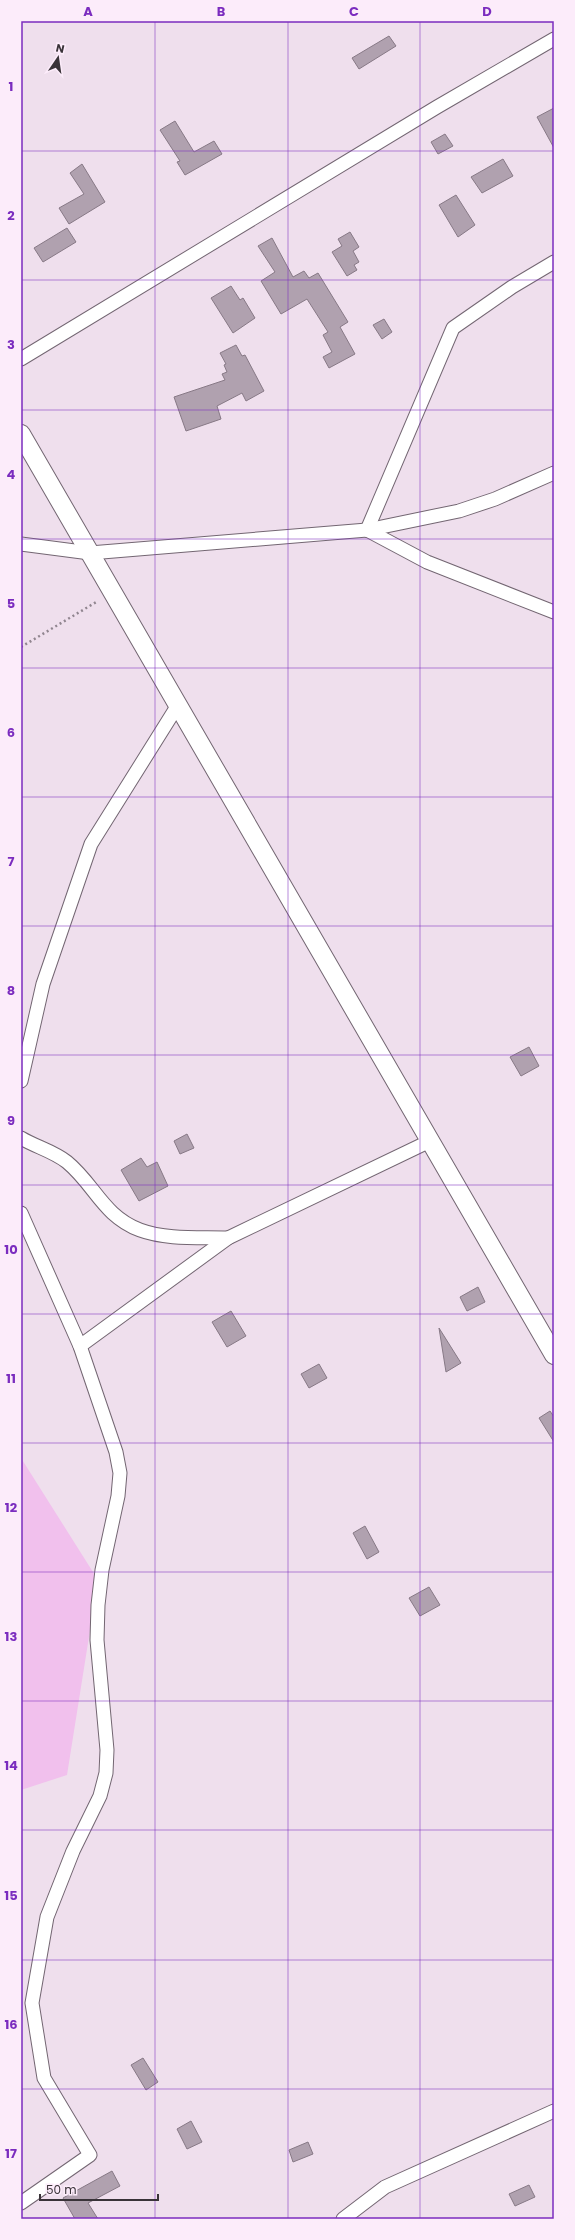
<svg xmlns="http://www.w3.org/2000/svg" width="575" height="2240" font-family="Poppins,sans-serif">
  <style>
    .green { fill: #f1c0ed }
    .building { fill: #b0a1af; stroke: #877986 }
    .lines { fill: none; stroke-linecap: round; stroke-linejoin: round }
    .street-casing { stroke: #736672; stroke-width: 15 }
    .secondary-casing { stroke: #736672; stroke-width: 20 }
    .path { stroke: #90858f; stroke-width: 2.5; stroke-dasharray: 2 3; stroke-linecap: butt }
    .street { stroke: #fff; stroke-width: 13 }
    .secondary { stroke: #fff; stroke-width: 18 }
    .grid { fill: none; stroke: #7b2cbf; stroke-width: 1; stroke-opacity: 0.55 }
    .neatline { fill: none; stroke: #7b2cbf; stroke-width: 1.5 }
    .grid-label { font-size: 13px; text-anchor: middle; font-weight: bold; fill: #7b2cbf }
  </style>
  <rect width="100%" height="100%" fill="#efdfed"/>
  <!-- green -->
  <path class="green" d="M21 1458 98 1580 67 1775 21 1790Z"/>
  <!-- building -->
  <g class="building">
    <path d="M389 36 396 46 359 69 352 58Z"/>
    <path d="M554 108V148L537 117Z"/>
    <path d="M175 121 194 152 214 141 222 154 185 175 177 162 180 161 160 130Z"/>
    <path d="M445 134 453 146 438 154 431 142Z"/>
    <path d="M503 159 513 176 482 193 471 177Z"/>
    <path d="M82 164 105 202 69 224 59 208 84 194 70 173Z"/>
    <path d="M456 195 475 225 458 237 439 205Z"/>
    <path d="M67 228 76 242 43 262 34 248Z"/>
    <path d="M350 232 359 247 353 251 359 262 354 265 357 270 347 276 332 252 342 246 338 239Z"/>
    <path d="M272 238 293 277 304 271 309 278 318 273 348 322 340 327 355 354 329 368 323 357 332 352 323 335 328 332 307 299 281 314 261 281 275 272 258 246Z"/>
    <path d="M231 286 240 300 243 298 255 318 233 333 211 298Z"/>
    <path d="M384 319 392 332 382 339 373 325Z"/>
    <path d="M236 345 242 356 245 355 264 391 246 401 242 393 217 406 221 419 186 431 174 397 225 380 222 374 227 372 224 365 226 364 220 353Z"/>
    <path d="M529 1047 539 1066 521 1076 510 1057Z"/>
    <path d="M187 1134 194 1148 180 1154 174 1141Z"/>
    <path d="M141 1158 147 1167 157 1162 168 1186 139 1201 121 1170Z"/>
    <path d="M478 1287 485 1302 467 1311 460 1297Z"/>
    <path d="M231 1311 246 1336 227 1347 212 1322Z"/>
    <path d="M439 1328 461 1363 446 1372Z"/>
    <path d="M319 1364 327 1378 309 1388 301 1374Z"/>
    <path d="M550 1411 554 1417V1442L539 1418Z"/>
    <path d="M365 1526 379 1552 367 1559 353 1533Z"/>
    <path d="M429 1587 440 1605 420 1616 409 1598Z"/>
    <path d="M143 2058 158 2082 146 2090 131 2065Z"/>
    <path d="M191 2121 202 2142 187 2149 177 2129Z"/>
    <path d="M308 2142 313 2154 293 2162 289 2150Z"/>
    <path d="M112 2171 120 2186 88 2203 98 2219H75L63 2198Z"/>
    <path d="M529 2185 535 2197 515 2206 509 2194Z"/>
  </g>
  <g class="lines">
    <!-- street casing -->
    <g class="street-casing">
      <g id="street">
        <path d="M21 359 437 107 554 39"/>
        <path d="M367 530 453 328 512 287 554 262"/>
        <path d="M367 530 427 562 554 612"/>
        <path d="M21 544 90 553 367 530 459 511 495 499 554 473"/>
        <path d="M21 1081 43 984 91 844 178 705"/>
        <path d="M21 1138C36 1147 53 1151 67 1162 95 1185 103 1216 140 1230 167 1240 200 1237 228 1238"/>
        <path d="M21 1213 80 1346 116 1452 120 1473 118 1496 102 1570 98 1605 97 1640 107 1750 106 1773 100 1796 73 1851 47 1917 32 2003 44 2078 90 2155 21 2203"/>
        <path d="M80 1346 228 1238 430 1141"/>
        <path d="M343 2219 385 2187 554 2111"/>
      </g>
    </g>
    <!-- secondary casing -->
    <g class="secondary-casing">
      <path id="secondary" d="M21 434 554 1355"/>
    </g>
    <!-- path -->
    <path class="path" d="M21 647 98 601"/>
    <!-- street -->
    <use href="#street" class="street"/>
    <!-- secondary -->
    <use href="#secondary" class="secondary"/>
  </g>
  <!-- grid -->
  <path class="grid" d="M155 21V2219M288 21V2219M420 21V2219M21 151H554M21 280H554M21 410H554M21 539H554M21 668H554M21 797H554M21 926H554M21 1055H554M21 1185H554M21 1314H554M21 1443H554M21 1572H554M21 1701H554M21 1830H554M21 1960H554M21 2089H554"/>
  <!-- border -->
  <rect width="575" height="2240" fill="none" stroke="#fcecfa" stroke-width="44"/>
  <!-- north arrow -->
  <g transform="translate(58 58) rotate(13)" stroke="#fcecfa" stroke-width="3" paint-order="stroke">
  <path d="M0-3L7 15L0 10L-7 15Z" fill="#393338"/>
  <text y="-6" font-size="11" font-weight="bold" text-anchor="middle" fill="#393338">N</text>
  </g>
  <!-- scale -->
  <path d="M40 2194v6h118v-6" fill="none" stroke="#393338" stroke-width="2"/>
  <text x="46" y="2194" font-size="12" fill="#393338" stroke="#fcecfa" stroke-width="3" paint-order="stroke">50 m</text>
  <rect x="22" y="22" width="531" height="2196" class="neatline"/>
  <g class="grid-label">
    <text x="88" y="16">A</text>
    <text x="221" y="16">B</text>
    <text x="354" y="16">C</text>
    <text x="487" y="16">D</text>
    <text x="11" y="91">1</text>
    <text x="11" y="220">2</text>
    <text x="11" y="349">3</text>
    <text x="11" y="479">4</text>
    <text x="11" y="608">5</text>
    <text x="11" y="737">6</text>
    <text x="11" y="866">7</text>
    <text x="11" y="995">8</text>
    <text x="11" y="1125">9</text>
    <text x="11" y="1254">10</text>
    <text x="11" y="1383">11</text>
    <text x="11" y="1512">12</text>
    <text x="11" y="1641">13</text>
    <text x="11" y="1770">14</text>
    <text x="11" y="1900">15</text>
    <text x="11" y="2029">16</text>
    <text x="11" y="2158">17</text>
  </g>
</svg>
